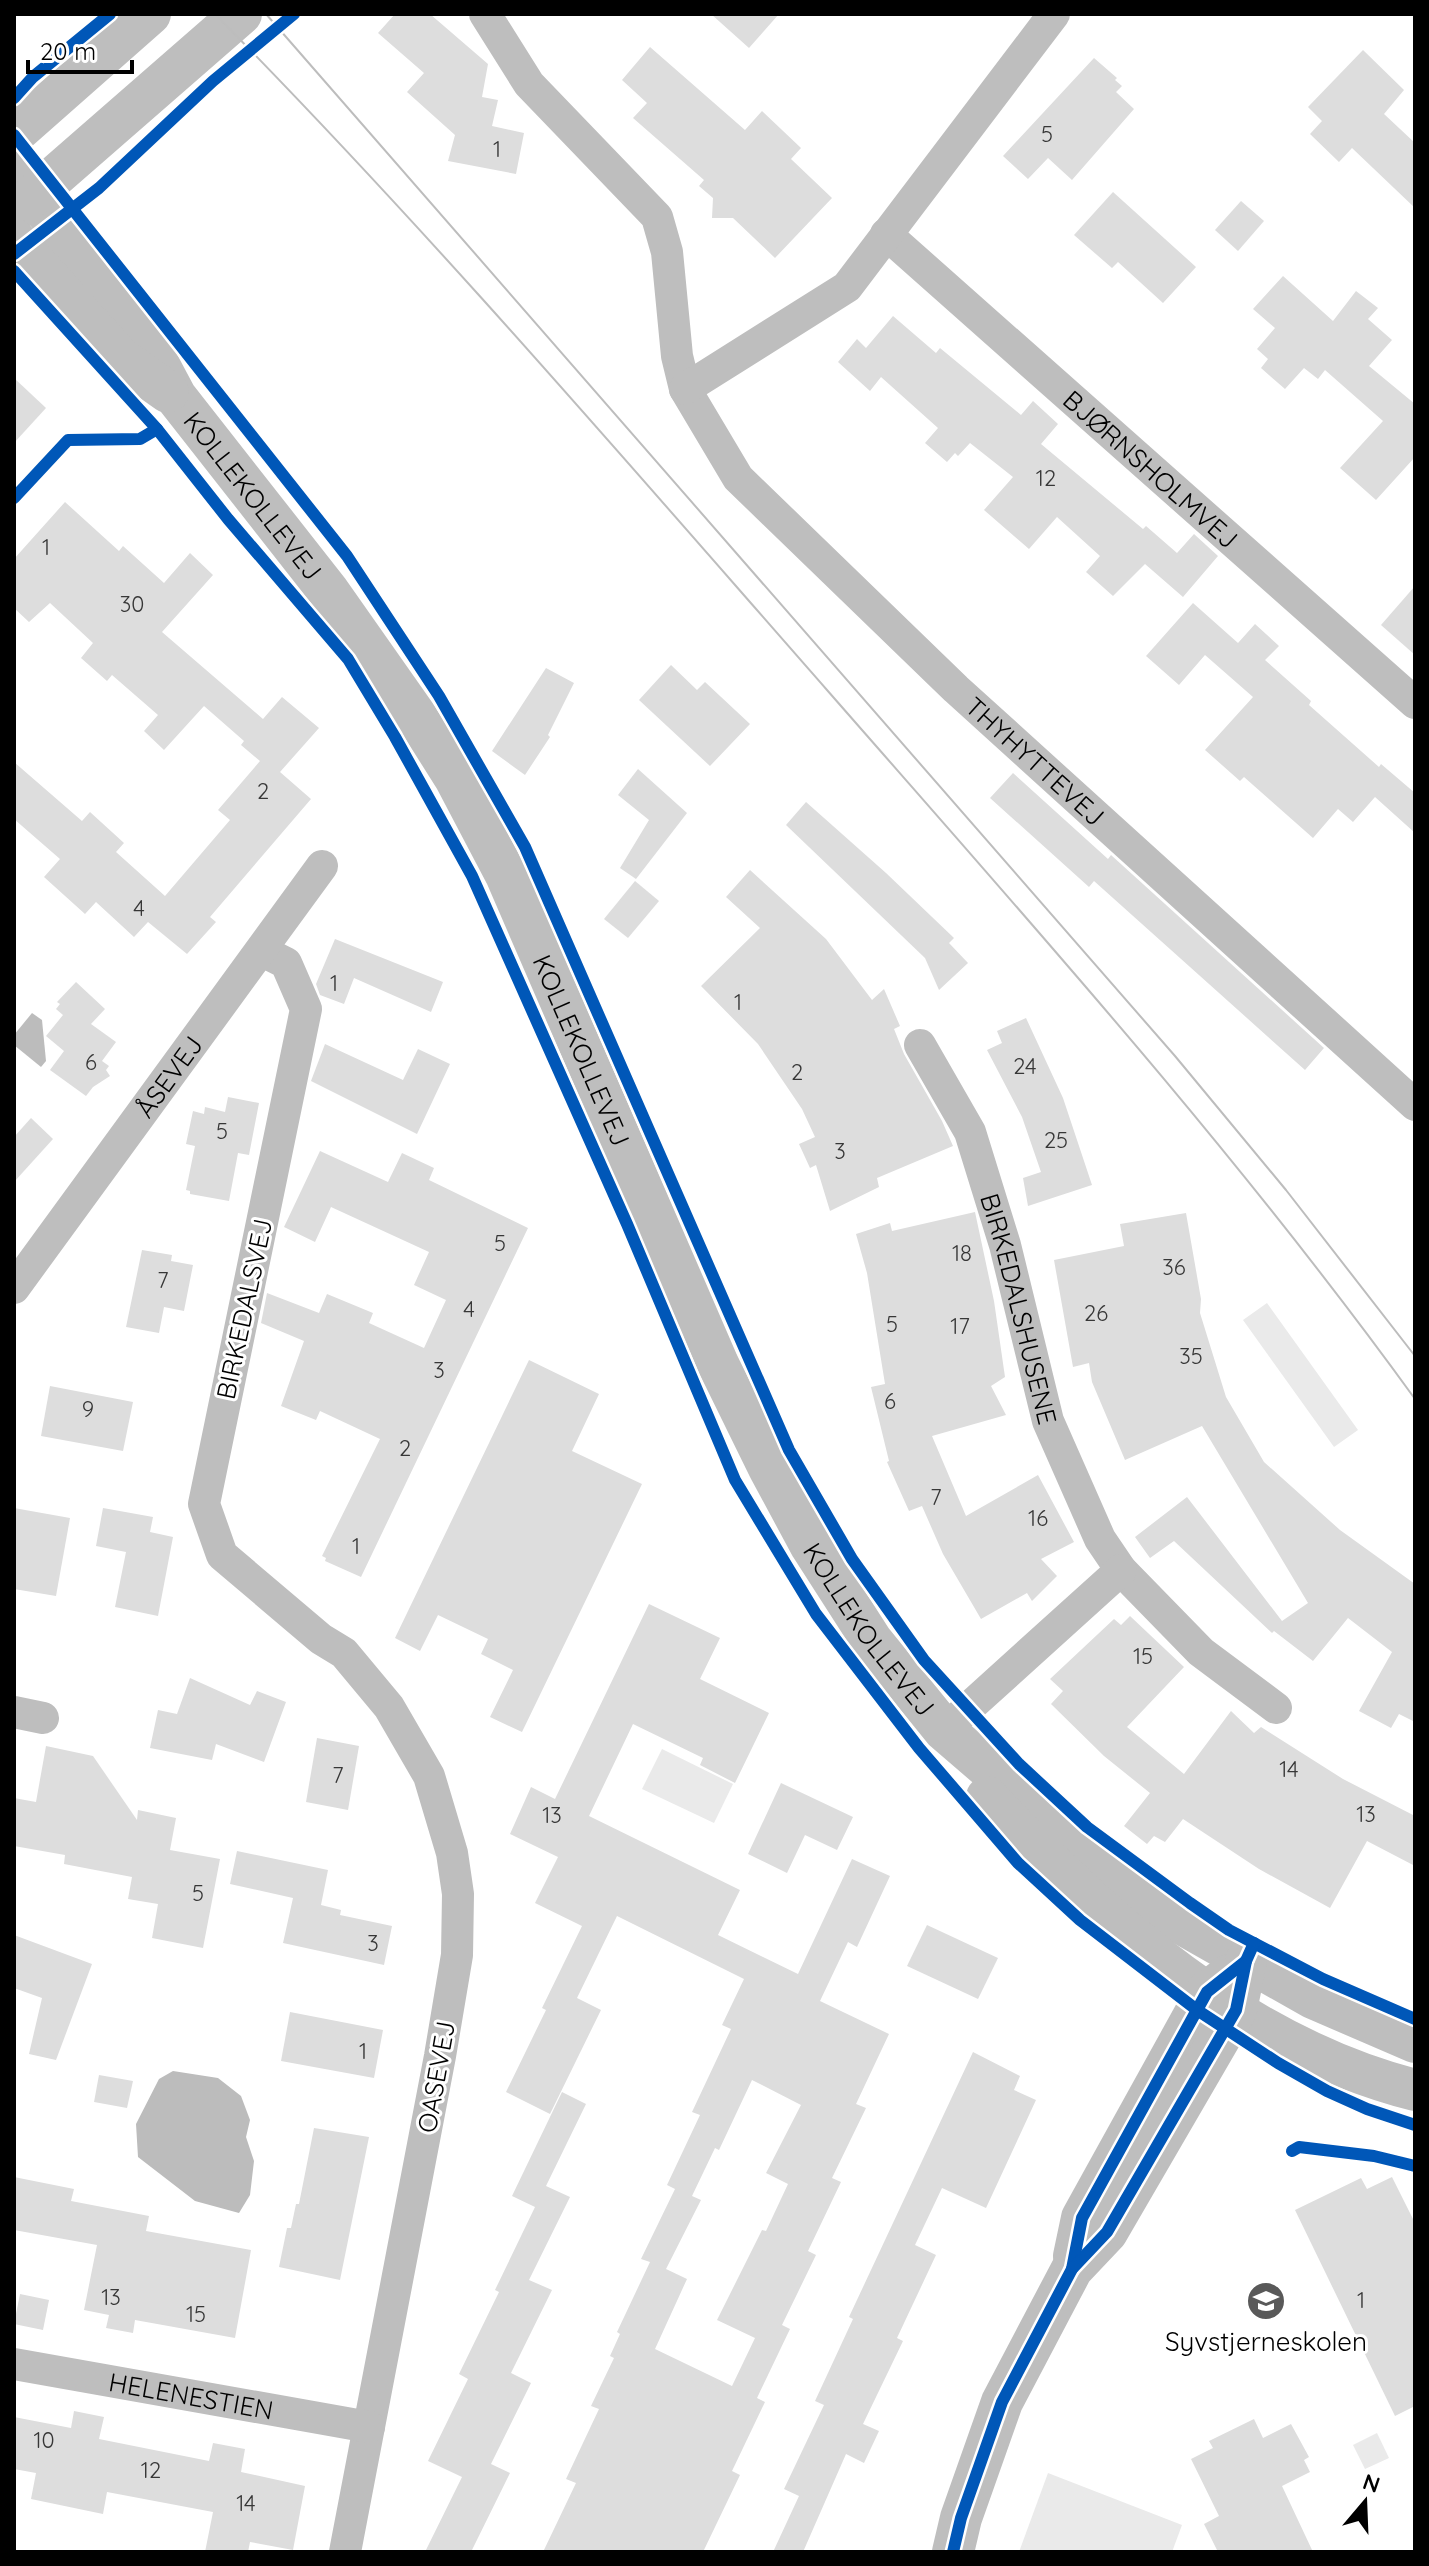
<svg xmlns="http://www.w3.org/2000/svg" width="1429" height="2566" font-family="Quicksand,sans-serif">
  <style>
    .green { fill: #eaeaea }
    .water { fill: #bcbcbc }
    .building { fill: #ddd; fill-rule: evenodd }
    .lines { fill: none; stroke-linecap: round; stroke-linejoin: round }
    .minor { stroke: #bebebe; stroke-width: 32 }
    .tertiary { stroke: #bebebe; stroke-width: 42 }
    .tram { stroke: #bdbdbd; stroke-width: 2 }
    .cycleway-casing { stroke: #fff; stroke-width: 17 }
    .cycleway { stroke: #0057b8; stroke-width: 12 }
    .labels { text-anchor: middle; dominant-baseline: central; stroke-width: 6; stroke-linejoin: round; paint-order: stroke }
    .number-label { font-size: 22px; fill: #373737 }
    .street-label { font-size: 26px; fill: #000; stroke: #fff }
    .poi-label { font-size: 26px; fill: #000; stroke: #fff }
  </style>
  <rect width="100%" height="100%" fill="#fff"/>
  <!-- green -->
  <g class="green">
    <path d="M1267 1303 1358 1430 1334 1447 1243 1320Z"/>
    <path d="M662 1749 733 1784 714 1823 642 1789Z"/>
    <path d="M1377 2433 1389 2458 1365 2469 1353 2445Z"/>
    <path d="M1048 2473 1182 2525 1172 2552H1019Z"/>
  </g>
  <!-- water -->
  <g class="water">
    <path d="M32 1013 42 1020 46 1061 41 1067 14 1045V1035Z"/>
    <path d="M173 2071 218 2078 241 2096 250 2120 246 2137 254 2161 250 2195 239 2213 195 2201 138 2157 136 2124 159 2079Z"/>
  </g>
  <!-- building -->
  <g class="building">
    <path d="M395 14H430L488 64 482 97 498 100 492 126 524 133 516 174 448 161 455 135 407 92 424 73 378 33Z"/>
    <path d="M711 14H779L749 48Z"/>
    <path d="M650 47 745 130 762 111 801 148 791 159 832 198 775 258 733 218H712L713 198 699 186 704 180 633 118 647 103 622 80Z"/>
    <path d="M1363 50 1404 90 1384 114 1415 143V208L1352 148 1339 162 1310 134 1322 121 1308 107Z"/>
    <path d="M1094 58 1117 78 1115 80 1122 86 1116 92 1134 109 1072 180 1048 158 1028 179 1003 156Z"/>
    <path d="M1113 192 1196 267 1163 303 1118 262 1112 268 1074 235Z"/>
    <path d="M1241 201 1264 221 1238 251 1215 230Z"/>
    <path d="M1283 276 1333 321 1356 291 1378 308 1368 319 1392 340 1369 366 1415 404V457L1376 500 1340 468 1383 421 1325 370 1318 379 1304 368 1285 389 1261 368 1268 359 1257 349 1275 328 1253 309Z"/>
    <path d="M893 316 936 353 940 348 1021 415 1033 401 1058 424 1041 444 1143 529 1146 526 1177 553 1194 534 1218 556 1183 597 1145 564 1113 596 1086 572 1100 556 1057 517 1029 549 984 510 1013 477 970 443 958 456 955 453 947 462 925 443 938 428 881 377 870 391 838 362 857 339 866 348Z"/>
    <path d="M14 378 46 408 14 443Z"/>
    <path d="M65 502 119 551 123 546 164 583 190 553 213 575 162 632 263 719 282 697 319 728 280 772 311 799 210 917 216 922 187 954 148 922 134 937 96 902 85 914 44 877 60 859 14 819V762L82 821 90 812 124 843 116 852 165 896 230 820 218 810 260 761 241 745 244 741 204 706 164 750 144 731 158 715 112 675 107 681 81 658 93 643 50 603 29 622 14 608V559Z"/>
    <path d="M1415 586V655L1381 625Z"/>
    <path d="M1193 603 1238 643 1255 624 1279 646 1265 660 1311 701 1309 705 1379 767 1381 764 1415 793V833L1375 797 1353 822 1338 809 1313 838 1244 777 1240 781 1205 750 1253 697 1205 655 1179 685 1146 656Z"/>
    <path d="M671 665 697 690 705 682 750 724 710 766 639 700Z"/>
    <path d="M546 668 574 683 548 735 550 737 525 775 492 751Z"/>
    <path d="M638 769 687 813 636 879 620 868 649 820 618 795Z"/>
    <path d="M1013 773 1108 859 1111 855 1324 1048 1305 1070 1094 881 1089 887 990 798Z"/>
    <path d="M806 802 886 873 954 938 949 943 968 963 939 990 925 958 786 825Z"/>
    <path d="M750 870 826 939 872 1000 884 989 900 1026 894 1029 904 1054 942 1121 953 1146 877 1178 879 1187 830 1211 816 1165 810 1168 799 1144 815 1137 802 1109 758 1044 701 986 760 928 726 897Z"/>
    <path d="M635 881 659 901 628 938 604 919Z"/>
    <path d="M335 939 443 982 431 1012 354 978 344 1004 320 995 316 984Z"/>
    <path d="M76 982 105 1009 91 1024 116 1042 102 1061 109 1066 106 1070 110 1076 93 1087 86 1096 50 1070 64 1051 46 1036 63 1015 56 1009 60 1004 57 1002Z"/>
    <path d="M1026 1018 1063 1098 1092 1185 1028 1206 1023 1178 1041 1172 1022 1117 987 1050 1002 1043 997 1031Z"/>
    <path d="M325 1044 403 1080 418 1049 450 1064 417 1134 311 1081Z"/>
    <path d="M228 1097 259 1103 249 1155 238 1153 229 1201 190 1194V1191L186 1190 195 1146 186 1144 193 1111 204 1114 205 1107 225 1112Z"/>
    <path d="M31 1118 53 1139 14 1182V1137Z"/>
    <path d="M320 1151 388 1182 402 1153 434 1168 429 1180 528 1228 361 1577 325 1561 326 1558 322 1556 380 1439 320 1411 316 1420 281 1406 304 1341 261 1323 267 1293 319 1313 327 1294 373 1313 369 1323 424 1348 446 1300 414 1285 429 1252 331 1207 315 1242 284 1227Z"/>
    <path d="M975 1212 994 1301 1005 1377 991 1386 1006 1415 932 1436 966 1516 1038 1475 1074 1542 1041 1559 1057 1576 1032 1601 1027 1593 981 1619 943 1554 922 1506 909 1511 887 1462 889 1461 871 1387 885 1384 867 1273 856 1234 890 1223 892 1231Z"/>
    <path d="M1186 1213 1201 1299 1200 1313 1226 1397 1264 1462 1340 1530 1415 1584V1722L1399 1714 1391 1728 1359 1711 1392 1652 1348 1618 1313 1661 1274 1631 1272 1633 1174 1541 1150 1558 1135 1537 1187 1497 1282 1621 1308 1603 1202 1426 1125 1460 1092 1382 1089 1363 1073 1367 1054 1260 1124 1246 1120 1224Z"/>
    <path d="M142 1250 172 1255 171 1261 193 1265 184 1311 164 1307 159 1333 126 1327Z"/>
    <path d="M529 1360 599 1394 572 1451 642 1484 522 1732 490 1717 513 1670 481 1654 488 1639 438 1615 420 1651 395 1638Z"/>
    <path d="M50 1386 133 1402 123 1451 41 1436Z"/>
    <path d="M14 1508 70 1518 56 1596 14 1589Z"/>
    <path d="M103 1508 153 1517 150 1532 173 1537 158 1616 115 1607 126 1552 96 1546Z"/>
    <path d="M649 1604 720 1638 700 1679 769 1713 735 1783 700 1765 703 1758 633 1724 589 1816 740 1890 718 1935 798 1974 852 1859 890 1876 857 1947 848 1942 820 2001 889 2034 856 2104 866 2108 832 2178 841 2182 808 2251 816 2255 782 2325 790 2329 757 2398 765 2402 732 2471 740 2475 703 2552H543L576 2483 566 2479 599 2409 591 2406 614 2358 610 2356 620 2334 617 2332 650 2262 641 2259 675 2189 667 2185 700 2115 692 2112 731 2029 722 2025 744 1979 617 1916 577 1998 601 2010 550 2114 506 2092 546 2010 542 2008 582 1926 535 1903 558 1857 510 1834 531 1787 555 1799ZM752 2080 801 2105 766 2173 788 2184 766 2231 762 2230 717 2320 755 2338 732 2386 655 2349 687 2279 666 2269 701 2200 692 2196 715 2148 719 2150Z"/>
    <path d="M1130 1616 1184 1667 1127 1727 1184 1774 1231 1711 1254 1733 1261 1727 1343 1779 1415 1816V1866L1367 1841 1330 1908 1259 1869 1183 1819 1165 1842 1154 1836 1147 1844 1124 1826 1150 1793 1104 1756 1051 1704 1063 1691 1050 1679 1114 1619 1121 1625Z"/>
    <path d="M190 1678 250 1705 257 1691 286 1702 264 1762 216 1744 212 1760 150 1748 158 1710 177 1714Z"/>
    <path d="M317 1738 359 1746 348 1810 306 1802Z"/>
    <path d="M46 1746 93 1756 137 1820 138 1810 176 1818 170 1850 220 1859 203 1948 152 1938 158 1904 128 1899 132 1877 64 1864 65 1855 14 1846V1798L36 1802Z"/>
    <path d="M781 1783 853 1817 837 1850 805 1835 787 1873 748 1854Z"/>
    <path d="M237 1851 328 1870 321 1905 341 1910 340 1915 392 1926 384 1965 283 1943 293 1898 230 1884Z"/>
    <path d="M927 1925 998 1958 978 1999 907 1966Z"/>
    <path d="M14 1935 92 1964 56 2060 29 2054 42 1998 14 1988Z"/>
    <path d="M290 2012 383 2030 374 2078 281 2061Z"/>
    <path d="M973 2052 1020 2076 1014 2090 1036 2100 986 2208 942 2188 915 2245 936 2255 897 2338 903 2341 863 2424 879 2431 864 2463 846 2454 803 2552H773L799 2496 784 2489 824 2405 815 2401 853 2319 849 2317Z"/>
    <path d="M99 2075 133 2081 127 2108 94 2102Z"/>
    <path d="M562 2092 586 2104 546 2186 570 2197 529 2280 552 2290 511 2373 531 2383 491 2464 510 2473 471 2552H425L462 2477 428 2461 468 2379 459 2374 499 2292 495 2290 535 2207 512 2196Z"/>
    <path d="M314 2128 369 2137 340 2280 279 2267 287 2228H291L296 2204H299Z"/>
    <path d="M14 2177 74 2189 71 2201 149 2216 146 2231 251 2250 235 2338 135 2320 133 2333 106 2328 109 2315 84 2310 97 2245 14 2230Z"/>
    <path d="M1392 2177 1415 2223V2406L1395 2416 1295 2210 1361 2178 1367 2189Z"/>
    <path d="M20 2294 49 2300 43 2330 14 2324Z"/>
    <path d="M74 2411 104 2417 99 2439 209 2461 213 2443 245 2449 241 2472 305 2486 293 2550 250 2542 248 2552H205L213 2512 107 2492 103 2514 31 2499 36 2473 14 2469V2417L71 2428Z"/>
    <path d="M1254 2419 1263 2438 1291 2424 1309 2457 1304 2460 1310 2472 1282 2486 1313 2552H1218L1204 2524 1219 2516 1191 2459 1213 2448 1209 2441Z"/>
  </g>
  <g class="lines">
    <!-- minor -->
    <g class="minor">
      <path id="s1" d="M485 14 529 84 657 217 667 252 677 356 685 389 738 478 956 689 1415 1105"/>
      <path id="s2" d="M886 234 1415 703"/>
      <path d="M685 389 847 287 1054 14"/>
      <path d="M262 951 286 963 306 1009 204 1504 222 1555 321 1639 344 1653 389 1707 429 1776 452 1853 458 1894 457 1955 440 2056 345 2552"/>
      <path id="s3" d="M920 1045 970 1132 1005 1245 1048 1421 1100 1539 1121 1570 1201 1652 1276 1708"/>
      <path id="s4" d="M14 1288 322 866"/>
      <path d="M14 1712 43 1718"/>
      <path d="M944 1730 1121 1570"/>
      <path id="s5" d="M14 2364 369 2427"/>
    </g>
    <!-- tertiary -->
    <g class="tertiary">
      <path d="M14 134 150 14"/>
      <path id="s6" d="M14 171 142 333 176 397 329 592 414 713 455 778 506 875 718 1364 769 1468 811 1546 872 1641 944 1730 1068 1837 1177 1921 1313 1998 1415 2042"/>
      <path d="M14 212 241 14"/>
      <path d="M14 239 120 358 168 392"/>
      <path d="M987 1797C1105 1923 1243 2046 1415 2090"/>
      <path d="M1074 2256 1082 2218 1207 1992 1229 1975"/>
      <path d="M953 2552 961 2518 1002 2402 1072 2269 1107 2232 1236 2010 1246 1961"/>
    </g>
    <!-- tram -->
    <g class="tram">
      <path d="M215 14C429 231 626 461 827 690 1029 921 1235 1150 1415 1399"/>
      <path d="M266 14 1175 1056 1286 1190 1415 1356"/>
    </g>
    <!-- cycleway casing -->
    <g class="cycleway-casing">
      <g id="cycleway">
        <path d="M14 98 33 77 110 14"/>
        <path d="M14 135 347 556 439 696 525 847 789 1450 852 1559 924 1660 1019 1764 1087 1827 1190 1903 1229 1930 1323 1979 1415 2019"/>
        <path d="M14 254 99 188 213 81 294 14"/>
        <path d="M14 271 157 429 228 519 348 659 395 737 472 876 627 1224 735 1480 816 1614 919 1748 1018 1863 1080 1920 1197 2010 1278 2063 1327 2091 1367 2109 1415 2125"/>
        <path d="M14 498 68 440 140 439 157 429"/>
        <path d="M1292 2151 1299 2147 1374 2156 1415 2166"/>
        <path d="M1072 2269 1082 2218 1197 2010 1207 1992 1246 1961"/>
        <path d="M953 2552 961 2518 1002 2402 1072 2269 1107 2232 1236 2010 1246 1961 1254 1943"/>
      </g>
    </g>
    <!-- cycleway -->
    <use href="#cycleway" class="cycleway"/>
  </g>
  <!-- icons -->
  <defs>
    <g id="school-disc" transform="scale(2)"><circle r="9.5" fill="#595959" stroke="#fff"/><path d="M0-5L7-2L0 1L-7-2ZM-4 1L0 2.5L4 1V4Q0 6-4 4Z" fill="#fff"/></g>
  </defs>
  <g fill-rule="evenodd">
    <use href="#school-disc" x="1266" y="2301"/>
  </g>
  <g class="labels">
    <!-- number labels -->
    <g class="number-label">
      <text x="1047" y="134">5</text>
      <text x="497" y="149">1</text>
      <text x="1046" y="478">12</text>
      <text x="46" y="547">1</text>
      <text x="132" y="604">30</text>
      <text x="263" y="791">2</text>
      <text x="139" y="908">4</text>
      <text x="334" y="983">1</text>
      <text x="738" y="1002">1</text>
      <text x="91" y="1062">6</text>
      <text x="1025" y="1066">24</text>
      <text x="797" y="1072">2</text>
      <text x="222" y="1131">5</text>
      <text x="1056" y="1140">25</text>
      <text x="840" y="1151">3</text>
      <text x="500" y="1243">5</text>
      <text x="962" y="1253">18</text>
      <text x="1174" y="1267">36</text>
      <text x="163" y="1280">7</text>
      <text x="469" y="1309">4</text>
      <text x="1096" y="1313">26</text>
      <text x="892" y="1324">5</text>
      <text x="960" y="1326">17</text>
      <text x="1191" y="1356">35</text>
      <text x="439" y="1370">3</text>
      <text x="890" y="1401">6</text>
      <text x="88" y="1409">9</text>
      <text x="405" y="1448">2</text>
      <text x="936" y="1497">7</text>
      <text x="1038" y="1518">16</text>
      <text x="356" y="1546">1</text>
      <text x="1143" y="1656">15</text>
      <text x="1289" y="1769">14</text>
      <text x="338" y="1775">7</text>
      <text x="1366" y="1814">13</text>
      <text x="552" y="1815">13</text>
      <text x="198" y="1893">5</text>
      <text x="373" y="1943">3</text>
      <text x="363" y="2051">1</text>
      <text x="111" y="2297">13</text>
      <text x="1361" y="2300">1</text>
      <text x="196" y="2314">15</text>
      <text x="44" y="2440">10</text>
      <text x="151" y="2470">12</text>
      <text x="246" y="2503">14</text>
    </g>
    <!-- street labels -->
    <g class="street-label">
      <text stroke="none"><textPath href="#s2" startOffset="354">BJØRNSHOLMVEJ</textPath></text>
      <text stroke="none"><textPath href="#s6" startOffset="404">KOLLEKOLLEVEJ</textPath></text>
      <text stroke="none"><textPath href="#s1" startOffset="956">THYHYTTEVEJ</textPath></text>
      <text stroke="none"><textPath href="#s6" startOffset="1052">KOLLEKOLLEVEJ</textPath></text>
      <text stroke="none"><textPath href="#s4" startOffset="262">ÅSEVEJ</textPath></text>
      <text stroke="none"><textPath href="#s3" startOffset="284">BIRKEDALSHUSENE</textPath></text>
      <text transform="translate(244 1309) rotate(-78)">BIRKEDALSVEJ</text>
      <text stroke="none"><textPath href="#s6" startOffset="1700">KOLLEKOLLEVEJ</textPath></text>
      <text transform="translate(436 2077) rotate(-80)">OASEVEJ</text>
      <text stroke="none"><textPath href="#s5" startOffset="180">HELENESTIEN</textPath></text>
    </g>
    <!-- poi labels -->
    <g class="poi-label">
      <text x="1266" y="2341">Syvstjerneskolen</text>
    </g>
  </g>
  <!-- border -->
  <rect width="1429" height="2566" fill="none" stroke="#000000" stroke-width="32"/>
  <!-- north arrow -->
  <g transform="translate(1365 2502) rotate(19)" stroke="#ffffff" stroke-width="6" paint-order="stroke">
  <path d="M0-6L14 30L0 20L-14 30Z" fill="#000000"/>
  <text y="-12" font-size="22" font-weight="bold" text-anchor="middle" fill="#000000">N</text>
  </g>
  <!-- scale -->
  <path d="M28 60v12h104v-12" fill="none" stroke="#000000" stroke-width="4"/>
  <text x="40" y="60" font-size="24" fill="#000000" stroke="#ffffff" stroke-width="6" paint-order="stroke">20 m</text>
</svg>
